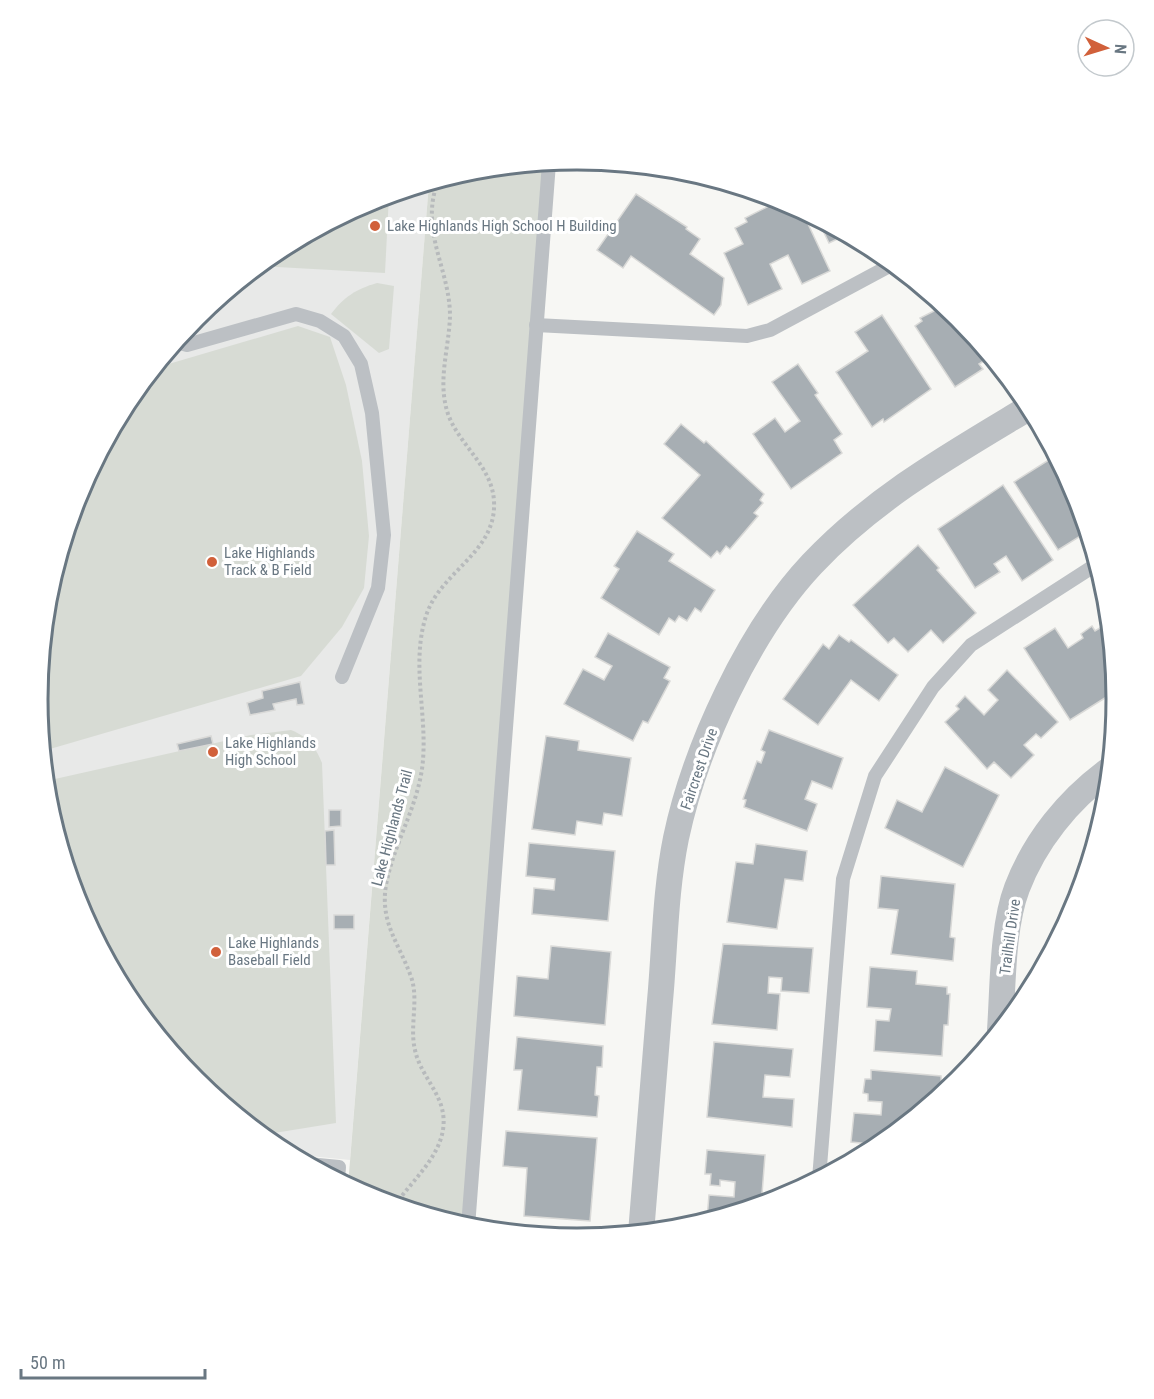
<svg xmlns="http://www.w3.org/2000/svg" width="1154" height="1399" font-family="'Roboto Condensed',sans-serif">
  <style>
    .built { fill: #e8e9e8 }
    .green { fill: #d7dbd4 }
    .building { fill: #a7aeb3; stroke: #d9d9d7; stroke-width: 1.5 }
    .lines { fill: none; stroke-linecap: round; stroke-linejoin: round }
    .path { stroke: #b7babc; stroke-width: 4; stroke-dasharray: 3 3; stroke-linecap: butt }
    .lane { stroke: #bcc0c4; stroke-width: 14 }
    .street { stroke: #bcc0c4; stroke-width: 26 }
    .poi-dot { fill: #d1603a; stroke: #fff; stroke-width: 2 }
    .labels { text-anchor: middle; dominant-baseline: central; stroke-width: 6; stroke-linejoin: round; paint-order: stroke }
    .poi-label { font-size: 15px; fill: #697782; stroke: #fff; text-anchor: start }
    .street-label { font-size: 15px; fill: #697782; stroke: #fff }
    .rim { fill: none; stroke: #697782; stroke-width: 3 }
  </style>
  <rect width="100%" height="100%" fill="#f7f7f4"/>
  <!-- built -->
  <path class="built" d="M429 183 350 1160 289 1154 277 1148 195 1081 128 999 78 906 48 804 38 699 48 594 79 493 129 399 196 318 278 251 371 201Z"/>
  <!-- green -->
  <g class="green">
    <path d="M548 163 470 1228 370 1198 348 1186 429 183 472 170Z"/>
    <path d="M389 195 385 273 259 266C291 240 349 207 389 195Z"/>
    <path d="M377 283 394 286 389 349 379 353 331 314C344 297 356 289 377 283Z"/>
    <path d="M298 326 330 337 346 385 362 461 369 536 364 588 342 627 301 676 43 751 38 699 48 594 79 493 129 399 155 368Z"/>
    <path d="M291 730C308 737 315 746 322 763L336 1123 262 1135 195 1081 128 999 78 906 48 804 46 781 251 735Z"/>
  </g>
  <!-- building -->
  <g class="building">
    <path d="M613 164 641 166 640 169Z"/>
    <path d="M636 194 687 227 686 229 700 239 690 254 724 278 721 305 714 315 631 256 623 268 597 250Z"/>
    <path d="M781 200 802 211 830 271 802 284 788 255 770 264 782 289 748 305 724 253 743 244 735 228 747 222 745 218Z"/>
    <path d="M818 220 846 235 829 243Z"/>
    <path d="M940 308 946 317 952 313 959 318 990 357 979 364 983 369 955 387 915 326 922 321 920 318Z"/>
    <path d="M882 315 931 389 884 422 883 419 872 427 836 372 868 351 855 332Z"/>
    <path d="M798 364 818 393 815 395 842 434 834 440 842 453 791 489 753 434 775 418 785 432 800 421 772 382Z"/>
    <path d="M681 424 704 443 706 441 764 494 760 500 763 503 754 513 758 516 730 549 726 546 720 554 717 551 711 558 662 518 700 475 664 444Z"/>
    <path d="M1055 456 1076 493 1087 532 1058 550 1014 482Z"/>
    <path d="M1003 485 1053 560 1022 581 1006 556 994 564 1000 572 975 588 938 529Z"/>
    <path d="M637 531 674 554 669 561 715 590 701 612 695 608 687 621 679 616 675 622 669 618 659 635 601 598 619 569 614 566Z"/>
    <path d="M918 545 939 568 937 570 976 613 943 643 931 630 908 652 894 638 888 643 853 605Z"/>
    <path d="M1092 626 1095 631 1103 626 1110 637 1116 691 1070 720 1024 648 1055 628 1068 648 1083 638 1081 634Z"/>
    <path d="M608 633 670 667 664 678 670 681 648 723 643 721 633 741 564 704 583 669 604 680 612 666 595 657Z"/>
    <path d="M839 635 849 642 851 640 898 675 879 701 851 680 818 725 783 699 823 644 829 649Z"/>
    <path d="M1007 670 1058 722 1041 738 1036 734 1024 745 1034 755 1011 778 994 762 987 769 945 722 959 709 956 706 965 696 984 715 998 700 988 690Z"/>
    <path d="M300 682 304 704 297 705 296 699 273 704 275 710 250 715 247 703 263 698 262 691Z"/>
    <path d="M769 730 843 758 832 789 812 781 805 799 817 804 807 831 744 807 746 800 743 799 757 761 761 763 765 752 761 750Z"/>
    <path d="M211 736 213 744 179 751 177 744Z"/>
    <path d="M546 736 579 741 578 750 631 758 622 816 604 813 602 825 577 821 575 835 532 829Z"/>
    <path d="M945 767 999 795 963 867 885 828 897 800 922 812Z"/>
    <path d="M329 810H341V826L329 827Z"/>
    <path d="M334 830 335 865H326L325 831Z"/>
    <path d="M529 843 615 851 608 921 532 914 534 888 554 890 555 879 526 876Z"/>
    <path d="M756 844 807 851 803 881 785 879 777 929 727 922 736 862 753 864Z"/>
    <path d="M881 876 955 884 950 937 955 938 953 961 891 954 898 910 878 908Z"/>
    <rect x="334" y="915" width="20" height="14"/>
    <path d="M723 944 813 948 809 993 781 991 782 978 769 977 768 993 780 994 777 1030 712 1024Z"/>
    <path d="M551 946 611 952 605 1025 514 1016 517 976 548 979Z"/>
    <path d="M870 967 917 971 916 984 947 987V994H950L948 1025H944L942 1056 874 1051 876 1020 889 1021 891 1009 867 1007Z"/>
    <path d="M517 1037 603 1046 602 1067H597L595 1095 599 1096 597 1117 518 1110 522 1070H514Z"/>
    <path d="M714 1042 793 1049 790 1077 765 1075 763 1097 794 1099 792 1127 707 1117Z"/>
    <path d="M871 1070 941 1076 942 1095 881 1145 851 1142 854 1113 881 1115 882 1102 868 1101V1094L863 1093 865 1079H871Z"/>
    <path d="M506 1131 597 1138 590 1221 524 1216 527 1168 503 1166Z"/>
    <path d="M707 1150 765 1155 762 1194 787 1196 707 1219 709 1195 734 1197 735 1182 720 1180V1186L710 1185 711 1174H705Z"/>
    <path d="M520 1231 579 1235V1239L519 1233Z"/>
  </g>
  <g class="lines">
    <!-- path -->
    <path class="path" d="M395 1205C416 1175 454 1146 441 1105 434 1085 419 1070 415 1050 409 1025 420 998 410 974 398 942 380 922 386 885 393 846 416 810 422 769 429 718 410 666 426 616 440 571 497 553 494 501 492 466 459 445 448 414 437 381 449 349 450 316 450 269 419 231 438 181"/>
    <!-- lane -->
    <g class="lane">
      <path d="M536 325 747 336 770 330 893 264"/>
      <path d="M176 342 187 345 296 314 320 321 344 336 361 364 372 413 384 535 378 588 342 677"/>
      <path d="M308 1164 339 1167 338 1180"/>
      <path d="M819 1179 843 879 875 776 933 687 971 645 1097 564"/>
      <path d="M468 1227 549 163"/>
    </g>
    <!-- street -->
    <g class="street">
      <path d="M1000 1030C1003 988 1002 927 1017 888 1035 841 1068 800 1109 770"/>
      <path d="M641 1233C648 1151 654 1070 661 989 665 939 666 887 676 838 695 748 749 631 812 564 875 497 952 454 1030 407"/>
    </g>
  </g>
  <!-- markers -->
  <g class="poi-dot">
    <circle cx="375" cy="226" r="6"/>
    <circle cx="212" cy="562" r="6"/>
    <circle cx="213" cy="752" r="6"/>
    <circle cx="216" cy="952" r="6"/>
  </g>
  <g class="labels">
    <!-- poi labels -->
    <g class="poi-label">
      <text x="387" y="226">Lake Highlands High School H Building</text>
      <text x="224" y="553">Lake Highlands<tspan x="224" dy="17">Track &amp; B Field</tspan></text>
      <text x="225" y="743">Lake Highlands<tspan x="225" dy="17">High School</tspan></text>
      <text x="228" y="943">Lake Highlands<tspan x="228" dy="17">Baseball Field</tspan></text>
    </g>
    <!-- street labels -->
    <g class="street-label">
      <text transform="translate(699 769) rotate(-71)">Faircrest Drive</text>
      <text transform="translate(392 828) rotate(-75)">Lake Highlands Trail</text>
      <text transform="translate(1010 937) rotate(-82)">Trailhill Drive</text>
    </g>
  </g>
  <!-- crop -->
  <path d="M0 0H1154V1399H0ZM48 699a529 529 0 1 1 1058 0a529 529 0 1 1-1058 0Z" fill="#fff" fill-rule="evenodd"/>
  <path class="rim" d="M48 699a529 529 0 1 1 1058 0a529 529 0 1 1-1058 0Z"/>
  <!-- north arrow -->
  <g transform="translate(1106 48) rotate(94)"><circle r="28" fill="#ffffff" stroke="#c3c9cd" stroke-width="1.5"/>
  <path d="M0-4.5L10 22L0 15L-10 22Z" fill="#d1603a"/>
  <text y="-9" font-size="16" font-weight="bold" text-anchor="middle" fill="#697782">N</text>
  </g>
  <!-- scale -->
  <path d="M21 1369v9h184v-9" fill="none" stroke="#697782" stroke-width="3"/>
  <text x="30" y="1369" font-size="18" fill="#697782" stroke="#ffffff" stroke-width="4.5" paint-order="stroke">50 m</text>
</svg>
